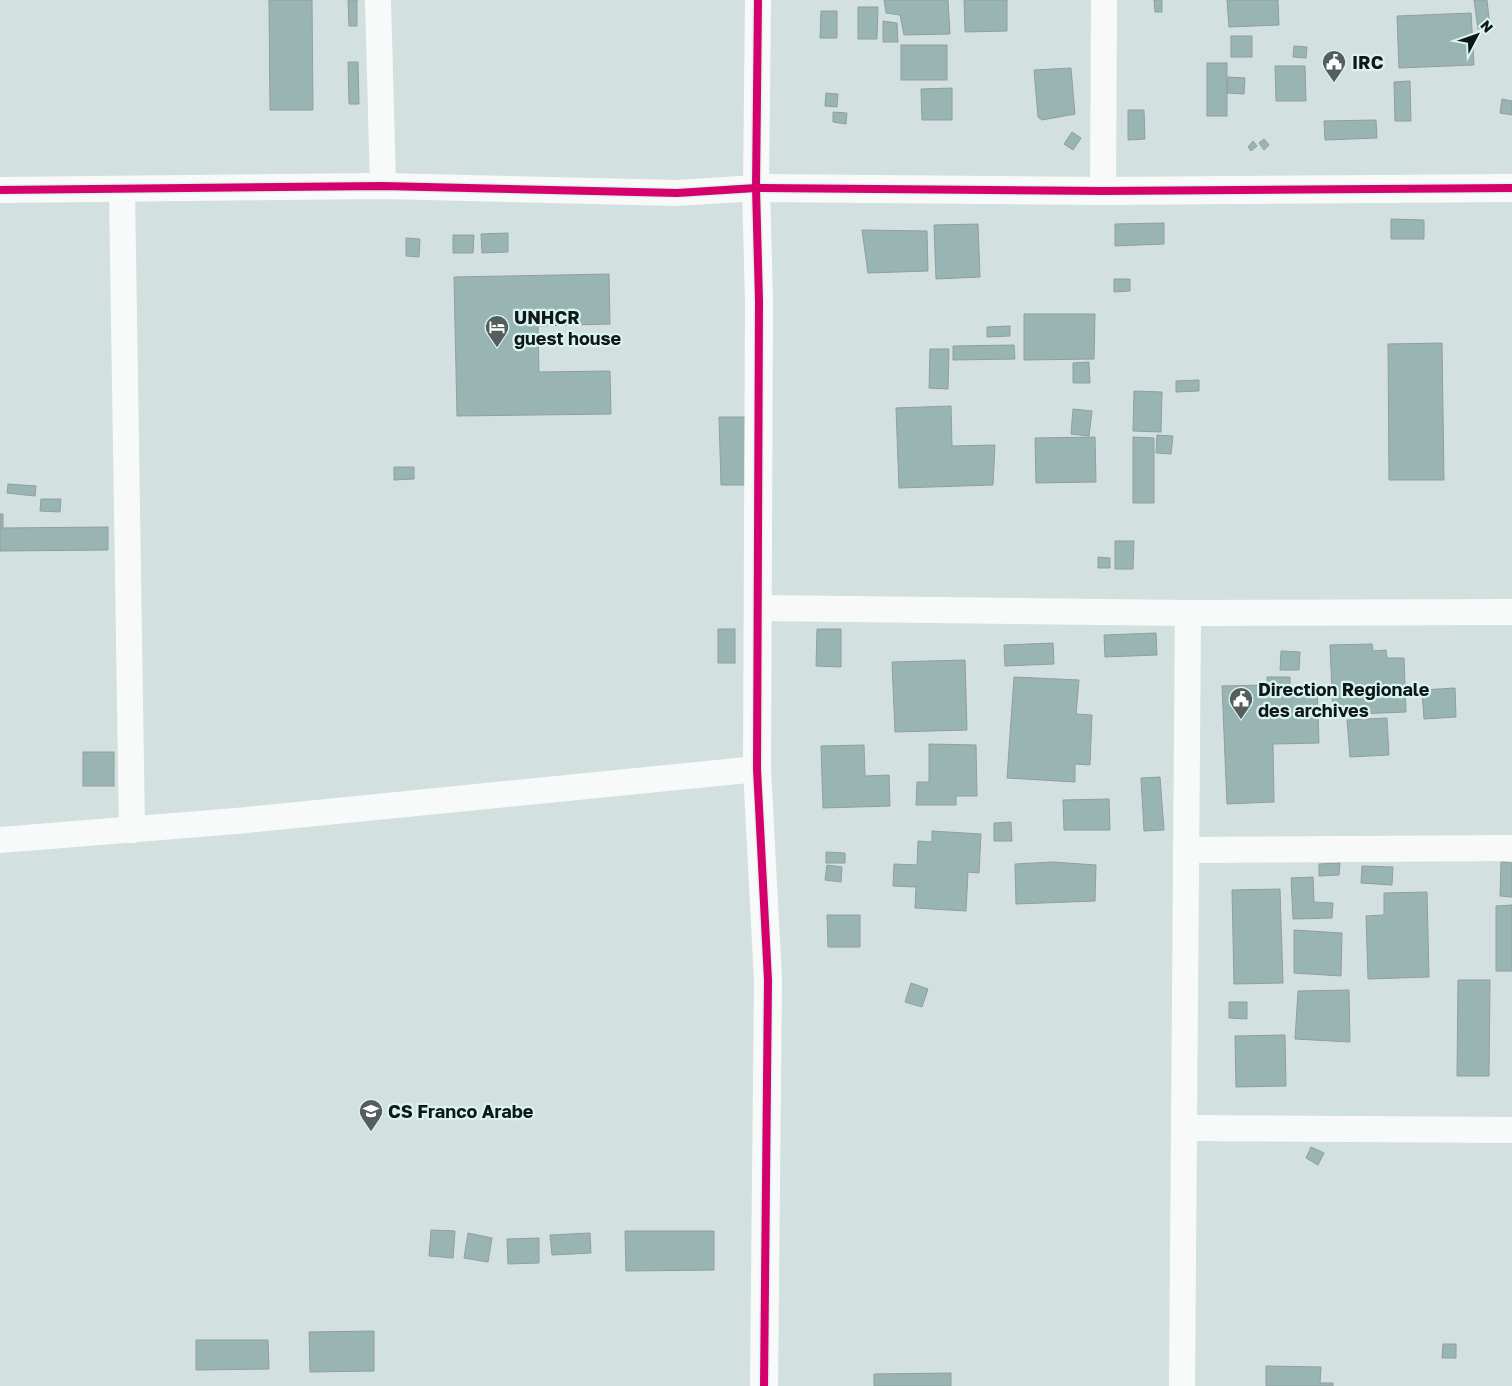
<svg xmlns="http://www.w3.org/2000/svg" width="1512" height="1386" font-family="'Golos Text',sans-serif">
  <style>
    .building { fill: #99b5b3; stroke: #939e9c }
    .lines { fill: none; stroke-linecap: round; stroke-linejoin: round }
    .street { stroke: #f8fafa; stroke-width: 26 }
    .secondary { stroke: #f8fafa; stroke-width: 28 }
    .cycleway-casing { stroke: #d9f4f1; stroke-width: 11 }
    .cycleway { stroke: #d6006c; stroke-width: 8 }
    .labels { text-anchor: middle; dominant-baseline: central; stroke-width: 4.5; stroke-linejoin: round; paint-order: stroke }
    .poi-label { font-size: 18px; font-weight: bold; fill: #0f1817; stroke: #d9f4f1; text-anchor: start }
  </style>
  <rect width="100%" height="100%" fill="#d2e1df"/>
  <!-- building -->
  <g class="building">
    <path d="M269 0H312L313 110H270Z"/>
    <path d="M348 0H357V26H349Z"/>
    <path d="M884 0H948L950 34 904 35 900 15 886 13Z"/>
    <path d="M964 0H1007V31L965 32Z"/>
    <path d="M1154 0H1162V12H1155Z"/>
    <path d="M1227 0H1278L1279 25 1229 27Z"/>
    <path d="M1474 0H1487L1490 27 1478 29Z"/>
    <path d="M858 7H878L877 39H858Z"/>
    <path d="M821 11H837V38H820Z"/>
    <path d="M1471 13 1474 65 1399 68 1397 16Z"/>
    <path d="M883 21 897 23 898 42H883Z"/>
    <rect x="1231" y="36" width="21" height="21"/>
    <rect x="901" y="45" width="46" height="35"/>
    <path d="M1294 46 1307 47 1306 58 1293 57Z"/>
    <path d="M348 62H358L359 104H349Z"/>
    <rect x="1207" y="63" width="20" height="53"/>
    <path d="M1275 66H1305L1306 101H1276Z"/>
    <path d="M1071 68 1075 114 1042 120 1038 117 1034 70Z"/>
    <path d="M1228 77 1245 78 1244 94 1227 93Z"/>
    <path d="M1410 81 1411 121H1395L1394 82Z"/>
    <path d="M952 88V120H922L921 89Z"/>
    <path d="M826 93 838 94 837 107 825 106Z"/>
    <path d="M1502 99 1512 101V115L1500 113Z"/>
    <path d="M1128 110H1144L1145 139 1128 140Z"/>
    <path d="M833 112 847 113 846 124 833 122Z"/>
    <path d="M1376 120 1377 138 1325 140 1324 121Z"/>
    <path d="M1072 132 1081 138 1073 150 1064 144Z"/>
    <path d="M1264 139 1269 145 1264 150 1259 143Z"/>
    <path d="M1253 141 1257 146 1251 151 1248 147Z"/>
    <path d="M1391 219 1424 220V239H1391Z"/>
    <path d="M1164 223V244L1115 246V224Z"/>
    <path d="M978 224 980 277 936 279 934 225Z"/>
    <path d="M862 230 927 231 928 271 868 273Z"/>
    <path d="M508 233V252L482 253 481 234Z"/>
    <path d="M453 235H474L473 253H453Z"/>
    <path d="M406 238 420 239 419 257 406 256Z"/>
    <path d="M609 274 610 324 538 326 539 372 610 371 611 414 457 416 454 277Z"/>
    <path d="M1114 279H1130V291L1114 292Z"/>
    <path d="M1024 314H1095L1094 359 1024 360Z"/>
    <path d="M1010 326V336L987 337V327Z"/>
    <path d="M1442 343 1444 480H1389L1388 344Z"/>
    <path d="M1014 345 1015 359 953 360V346Z"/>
    <path d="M930 349H949L948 389 929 388Z"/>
    <path d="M1089 362 1090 383H1073V363Z"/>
    <path d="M1199 380V391L1176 392V381Z"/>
    <path d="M1134 391 1162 392 1161 432 1133 431Z"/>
    <path d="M951 406 952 446 995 445 993 485 899 488 896 408Z"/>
    <path d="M1073 409 1092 411 1089 436 1071 434Z"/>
    <path d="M719 417H745L746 485H721Z"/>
    <path d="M1157 435 1173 436 1171 454 1156 453Z"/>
    <path d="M1095 437 1096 482 1036 483 1035 438Z"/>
    <path d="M1133 437 1154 438V503H1133Z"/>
    <path d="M394 467H414V479L394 480Z"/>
    <path d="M8 484 36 486 35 496 7 493Z"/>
    <path d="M41 499H61L60 512 40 511Z"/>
    <path d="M0 514H3V528L108 527V550L0 551Z"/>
    <path d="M1115 541H1134L1133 569H1115Z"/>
    <path d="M1098 557 1110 558V568H1098Z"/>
    <rect x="718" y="629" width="17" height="34"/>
    <path d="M817 629H841V667L816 666Z"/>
    <path d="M1156 633 1157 655 1105 657 1104 635Z"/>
    <path d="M1053 643 1054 664 1005 666 1004 645Z"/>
    <path d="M1372 644 1373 651 1386 650 1387 658H1404L1406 712 1333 715 1330 645Z"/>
    <path d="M1281 651 1300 652 1299 670H1280Z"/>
    <path d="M965 660 967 730 895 732 892 662Z"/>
    <path d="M1014 677 1079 680 1076 714 1092 715 1090 765 1075 764V782L1007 778Z"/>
    <path d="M1267 677H1290V687L1317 686 1319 743 1273 744 1274 802 1227 804 1222 686 1267 685Z"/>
    <path d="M1455 688 1456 717 1424 719 1422 690Z"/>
    <path d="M1387 718 1389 755 1350 757 1347 720Z"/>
    <path d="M929 744 976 745 977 796H956V805H916L917 782H929Z"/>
    <path d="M864 745 865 776 889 775 890 806 823 808 821 746Z"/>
    <rect x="83" y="752" width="31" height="34"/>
    <path d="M1160 777 1164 830 1144 831 1141 778Z"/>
    <path d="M1109 799 1110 830H1064L1063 800Z"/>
    <path d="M1011 822 1012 841H994V823Z"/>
    <path d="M932 831 981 834 979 873 968 872 966 911 915 908 916 887 893 886 894 864 917 865 918 841 932 842Z"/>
    <path d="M826 852 845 853V863H826Z"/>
    <path d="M1053 862 1096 865 1095 901 1016 904 1015 864Z"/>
    <path d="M1501 862 1512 863V897L1500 896Z"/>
    <path d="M1340 863 1339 875 1319 876V864Z"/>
    <path d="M827 865 842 867 841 882 825 880Z"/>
    <path d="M1362 866 1393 867 1392 885 1361 883Z"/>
    <path d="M1313 877 1314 902 1333 903 1332 918 1293 919 1291 878Z"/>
    <path d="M1280 889 1283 983 1234 984 1232 890Z"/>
    <path d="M1427 892 1429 977 1368 979 1366 916 1384 915V893Z"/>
    <path d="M1512 905V971H1496V906Z"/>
    <path d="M827 915H860V947H828Z"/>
    <path d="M1294 930 1342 933 1341 976 1294 973Z"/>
    <path d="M1458 980H1490L1489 1076H1457Z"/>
    <path d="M911 983 928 989 922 1007 905 1002Z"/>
    <path d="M1349 990 1350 1042 1295 1039 1298 991Z"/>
    <path d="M1229 1002H1247V1019L1229 1018Z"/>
    <path d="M1285 1035 1286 1086 1236 1087 1235 1036Z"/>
    <path d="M1311 1147 1324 1153 1318 1165 1306 1158Z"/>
    <path d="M431 1230 455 1231 453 1258 429 1256Z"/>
    <path d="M625 1231H714V1270L626 1271Z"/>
    <path d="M468 1233 492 1238 488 1262 464 1258Z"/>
    <path d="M590 1233 591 1253 552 1255 550 1235Z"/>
    <path d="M539 1238V1263L508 1264 507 1239Z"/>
    <path d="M374 1331V1371L310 1372 309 1332Z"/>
    <path d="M196 1340H268L269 1369 196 1370Z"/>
    <path d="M1443 1344H1456V1358H1442Z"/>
    <path d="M1266 1366 1321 1367 1320 1383H1333V1386H1266Z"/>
    <path d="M951 1373V1386H874V1374Z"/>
  </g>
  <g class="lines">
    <!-- street -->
    <g class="street">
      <path d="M378 0 383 186"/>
      <path d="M122 189 132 830"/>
      <path d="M0 190 383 186 677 193 756 188 758 0"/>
      <path d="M1103 191 1104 0"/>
      <path d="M757 608 1188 613 1512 612"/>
      <path d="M0 840 236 821 757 769"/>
      <path d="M1186 850 1512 848"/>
      <path d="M1184 1128 1512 1130"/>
      <path d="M1182 1386 1188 613"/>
    </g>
    <!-- secondary -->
    <path class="secondary" d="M764 1386 768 980 757 769 759 301 756 188 1103 191 1512 188"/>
    <!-- cycleway casing -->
    <g class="cycleway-casing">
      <g id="cycleway">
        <path d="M0 190 383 186 677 193 756 188 758 0"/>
        <path d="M764 1386 768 980 757 769 759 301 756 188 1103 191 1512 188"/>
      </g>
    </g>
    <!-- cycleway -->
    <use href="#cycleway" class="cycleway"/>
  </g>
  <!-- icons -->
  <defs>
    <g id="civic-pin" transform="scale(1.25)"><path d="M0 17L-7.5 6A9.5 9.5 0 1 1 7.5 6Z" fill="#535e5d" stroke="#d9f4f1"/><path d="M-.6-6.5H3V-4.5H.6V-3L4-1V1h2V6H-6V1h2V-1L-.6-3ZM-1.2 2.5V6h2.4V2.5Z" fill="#fff"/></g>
    <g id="hotel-pin" transform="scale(1.25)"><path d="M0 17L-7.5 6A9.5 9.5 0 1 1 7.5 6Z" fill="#535e5d" stroke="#d9f4f1"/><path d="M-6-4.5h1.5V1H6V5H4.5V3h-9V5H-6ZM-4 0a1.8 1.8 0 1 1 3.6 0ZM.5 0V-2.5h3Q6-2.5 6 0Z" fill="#fff"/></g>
    <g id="school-pin" transform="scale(1.25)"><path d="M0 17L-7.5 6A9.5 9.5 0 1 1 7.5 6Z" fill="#535e5d" stroke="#d9f4f1"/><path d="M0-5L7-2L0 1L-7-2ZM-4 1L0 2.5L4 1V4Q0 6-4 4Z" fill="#fff"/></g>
  </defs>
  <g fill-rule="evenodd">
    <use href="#civic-pin" x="1334" y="62"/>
    <use href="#hotel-pin" x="497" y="327"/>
    <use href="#civic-pin" x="1241" y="699"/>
    <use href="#school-pin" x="371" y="1111"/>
  </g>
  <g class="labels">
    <!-- poi labels -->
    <g class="poi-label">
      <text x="1352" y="62">IRC</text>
      <text x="514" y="317">UNHCR<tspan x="514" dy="21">guest house</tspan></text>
      <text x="1258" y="689">Direction Regionale<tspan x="1258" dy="21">des archives</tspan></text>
      <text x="388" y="1111">CS Franco Arabe</text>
    </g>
  </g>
  <!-- north arrow -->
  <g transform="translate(1477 35) rotate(49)" stroke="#d9f4f1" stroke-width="4" paint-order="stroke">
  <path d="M0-4L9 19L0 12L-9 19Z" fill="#0f1817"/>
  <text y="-8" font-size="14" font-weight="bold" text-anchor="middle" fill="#0f1817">N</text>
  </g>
</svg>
